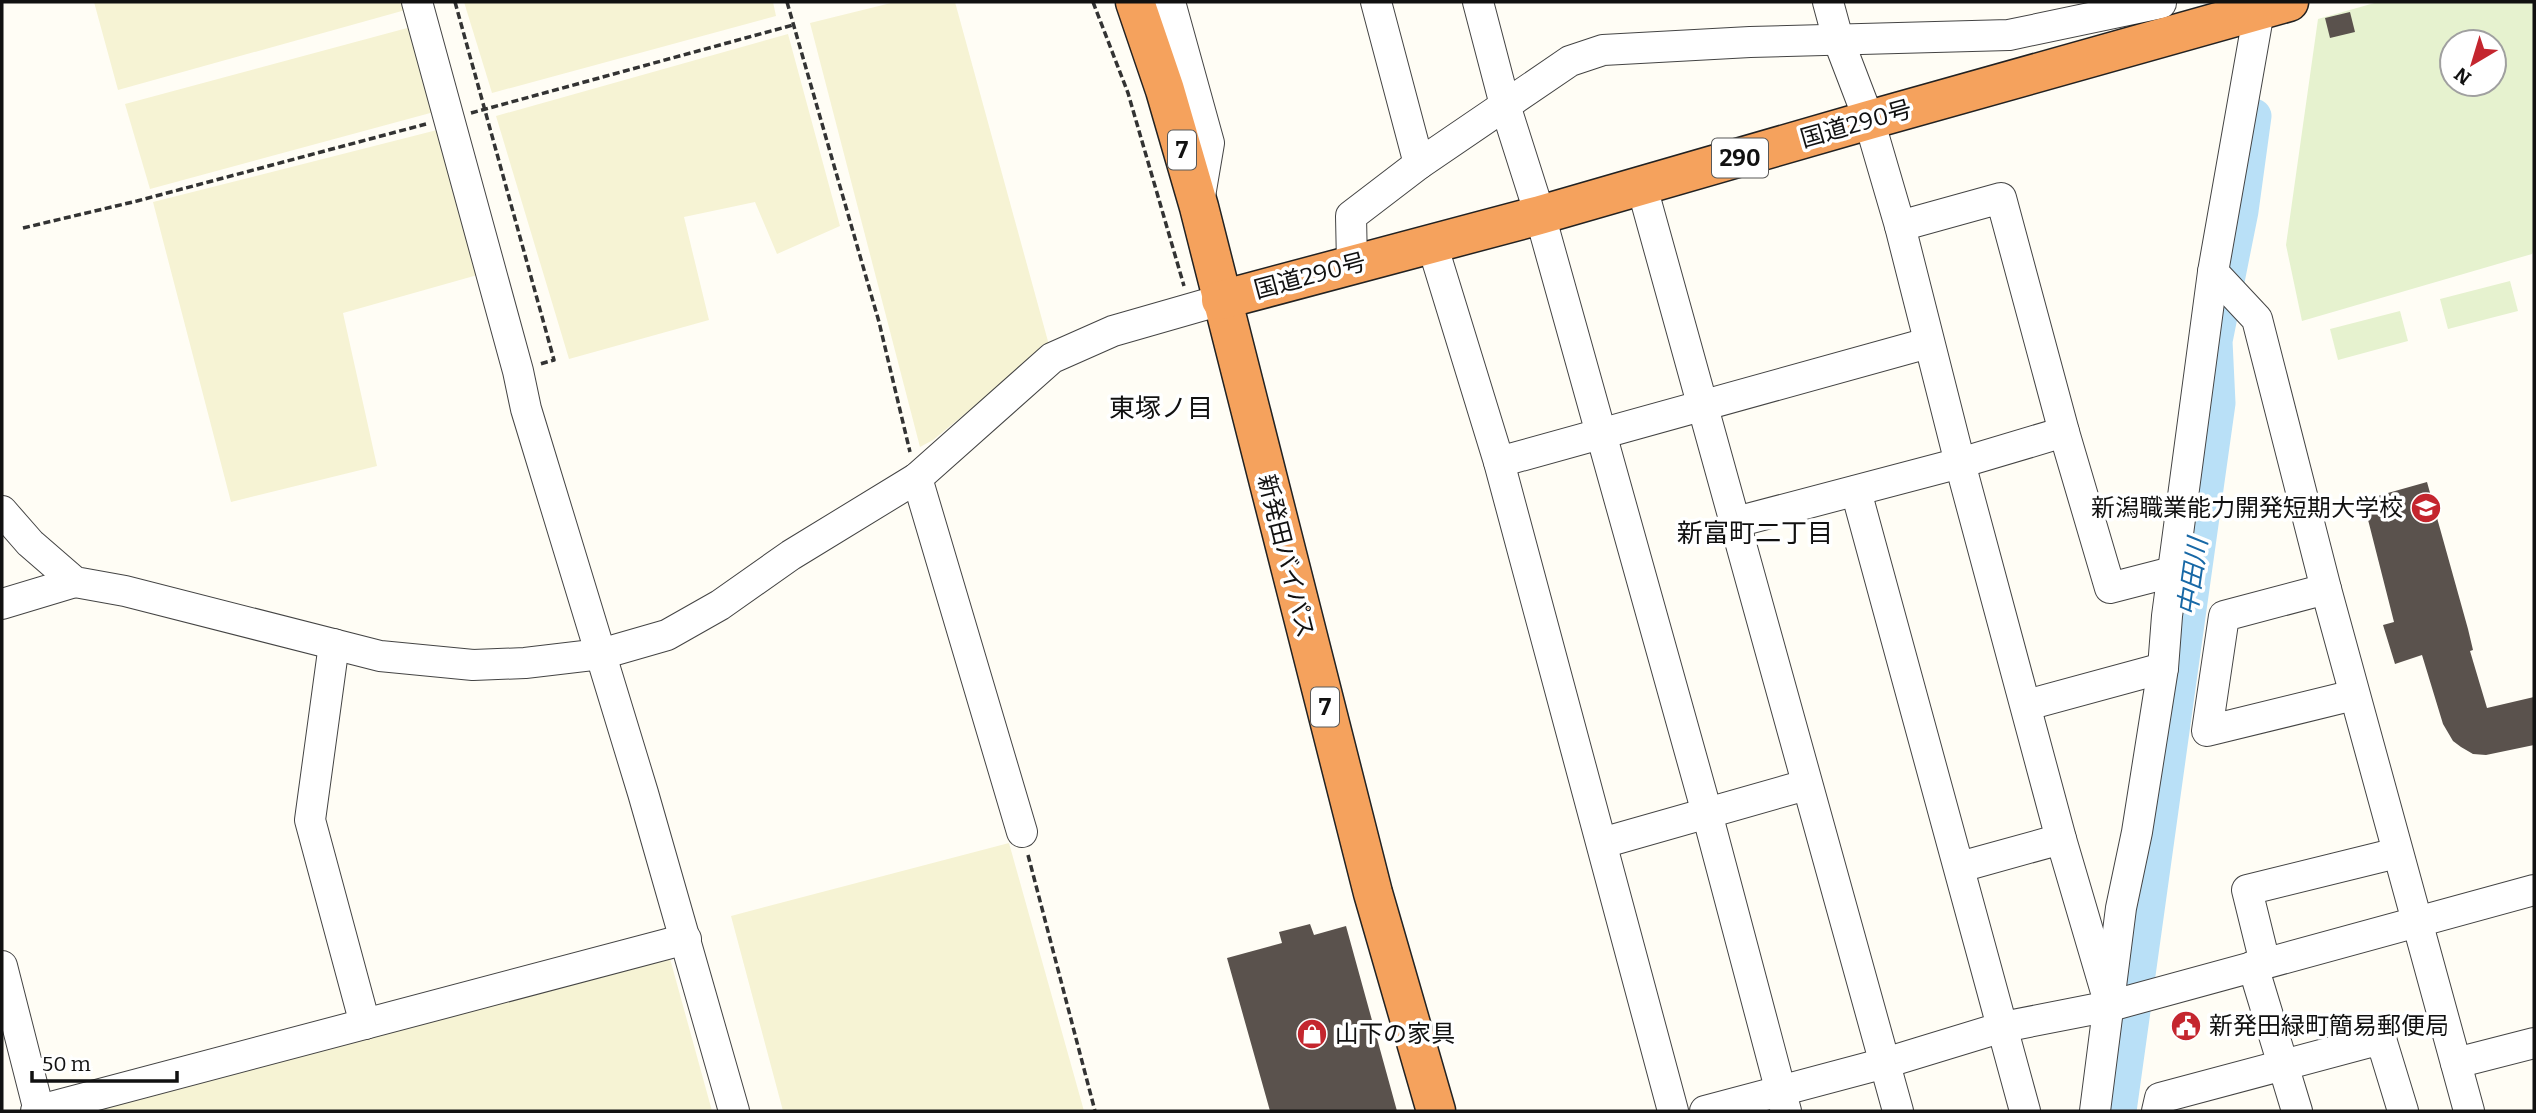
<svg xmlns="http://www.w3.org/2000/svg" width="2536" height="1113" font-family="Bitter,'Noto Sans JP',serif">
  <style>
    .farmland { fill: #f6f3d4 }
    .pitch { fill: #e6f2cf; fill-rule: evenodd }
    .lines { fill: none; stroke-linecap: round; stroke-linejoin: round }
    .river { stroke: #b9e0f7; stroke-width: 35 }
    .building { fill: #5a524d }
    .minor-casing { stroke: #444; stroke-width: 32 }
    .highway-casing { stroke: #222; stroke-width: 41 }
    .path { stroke: #333; stroke-width: 3.5; stroke-dasharray: 7 3.5; stroke-linecap: butt }
    .minor { stroke: #fff; stroke-width: 30 }
    .highway { stroke: #f5a25d; stroke-width: 38 }
    .labels { text-anchor: middle; dominant-baseline: central; stroke-width: 7; stroke-linejoin: round; paint-order: stroke }
    .shield { fill: #fff; stroke: #585858; stroke-width: 2 }
    .shield-label { font-size: 23px; font-weight: bold; fill: #111 }
    .street-label { font-size: 24px; fill: #111; stroke: #fff }
    .poi-label { font-size: 24px; fill: #111; stroke: #fff; text-anchor: start }
    .neighbourhood-label { font-size: 26px; fill: #111; stroke: #fff }
    .water-label { font-size: 26px; font-style: italic; fill: #1768a6; stroke: #fff }
  </style>
  <rect width="100%" height="100%" fill="#fffdf5"/>
  <!-- farmland -->
  <g class="farmland">
    <path d="M94 2H407L409 9 118 90Z"/>
    <path d="M464 2H773L776 16 492 93Z"/>
    <path d="M895 2H955L1049 345 933 440 920 447 810 23Z"/>
    <path d="M411 27 434 112 150 189 125 104Z"/>
    <path d="M788 34 840 226 777 254 755 202 684 217 709 320 569 359 496 116Z"/>
    <path d="M441 129 481 274 343 313 377 466 231 502 153 202Z"/>
    <path d="M1009 843 1084 1111H783L731 916Z"/>
    <path d="M669 955 712 1111H80Z"/>
  </g>
  <!-- pitch -->
  <g class="pitch">
    <path d="M2378 2H2534V250L2532 254 2302 321 2286 245 2318 19ZM2452 42H2494V84H2452Z"/>
    <path d="M2510 281 2518 311 2448 329 2440 299Z"/>
    <path d="M2400 311 2408 341 2338 360 2330 329Z"/>
  </g>
  <g class="lines">
    <!-- river -->
    <path class="river" d="M2119 1111C2151 875 2185 639 2218 403L2215 341 2241 211 2254 116"/>
  </g>
  <!-- building -->
  <g class="building">
    <path d="M2350 12 2355 32 2330 38 2325 18Z"/>
    <path d="M2427 482 2468 629 2473 650 2470 651 2487 708 2534 697V745L2486 755 2473 754 2461 747 2453 741 2443 724 2422 655 2395 664 2383 625 2394 622 2363 500Z"/>
    <path d="M1310 924 1314 935 1346 926 1397 1111H1270L1227 958 1282 943 1279 932Z"/>
  </g>
  <g class="lines">
    <!-- minor casing -->
    <g class="minor-casing">
      <g id="minor">
        <path d="M417 2 518 371 526 409 643 793 734 1111"/>
        <path d="M1170 2 1209 143 1199 202"/>
        <path d="M1376 2 1419 164"/>
        <path d="M1478 2 1505 105 1540 215 1707 813 1786 1111"/>
        <path d="M1828 2 1838 39 1869 120 1900 226 1960 463 2061 839 2106 992"/>
        <path d="M1642 187 1898 1111"/>
        <path d="M1900 226 2001 198 2064 432 2110 588 2172 572"/>
        <path d="M1432 244 1499 462 1673 1111"/>
        <path d="M1352 264 1351 216 1419 164 1570 61 1603 50 1750 42 2009 35 2161 3"/>
        <path d="M2213 272 2257 319 2326 589 2469 1111"/>
        <path d="M1499 462 1928 343"/>
        <path d="M917 478 1022 832"/>
        <path d="M1856 491 2025 1111"/>
        <path d="M2 511 30 543 75 582 125 591 380 656 473 665 525 663 601 654 667 635 720 605 791 555 917 478 1052 358 1113 331 1221 300"/>
        <path d="M1736 522 1960 463 2064 432"/>
        <path d="M2326 589 2224 616 2207 731 2354 695"/>
        <path d="M2 604 75 582"/>
        <path d="M334 644 310 820 365 1024"/>
        <path d="M2027 705 2163 668"/>
        <path d="M1602 843 1806 785"/>
        <path d="M1960 867 2061 839"/>
        <path d="M2265 963 2247 890 2397 853"/>
        <path d="M2 966 39 1111"/>
        <path d="M2253 966 2297 1111"/>
        <path d="M2456 1063 2534 1043"/>
        <path d="M36 1111 686 939"/>
        <path d="M1705 1111 1885 1063 2003 1027 2110 1006 2534 890"/>
        <path d="M2095 1111 2121 908 2137 832 2163 668 2167 616 2213 272 2259 11"/>
        <path d="M2157 1111 2160 1098 2381 1039 2403 1111"/>
      </g>
    </g>
    <!-- highway casing -->
    <g class="highway-casing">
      <g id="highway">
        <path d="M1135 2 1165 90 1199 207 1373 893 1436 1111"/>
        <path d="M1221 300 1540 215 1869 120 2289 2"/>
      </g>
    </g>
    <!-- path -->
    <g class="path">
      <path d="M455 2 554 360 540 364"/>
      <path d="M787 2 879 322 910 452"/>
      <path d="M1093 2 1128 93 1184 286"/>
      <path d="M471 113 793 25"/>
      <path d="M23 228 137 201 426 124"/>
      <path d="M1028 855 1095 1111"/>
    </g>
    <!-- minor -->
    <use href="#minor" class="minor"/>
    <!-- highway -->
    <use href="#highway" class="highway"/>
  </g>
  <!-- icons -->
  <defs>
    <g id="university-disc" transform="scale(1.575)"><circle r="9.5" fill="#c4262e" stroke="#fff"/><path d="M0-5L7-2L0 1L-7-2ZM-4 1L0 2.5L4 1V4Q0 6-4 4Z" fill="#fff"/></g>
    <g id="civic-disc" transform="scale(1.575)"><circle r="9.5" fill="#c4262e" stroke="#fff"/><path d="M-.6-6.5H3V-4.5H.6V-3L4-1V1h2V6H-6V1h2V-1L-.6-3ZM-1.2 2.5V6h2.4V2.5Z" fill="#fff"/></g>
    <g id="shop-disc" transform="scale(1.575)"><circle r="9.5" fill="#c4262e" stroke="#fff"/><path d="M-5-2.5h2.3a2.7 3.5 0 0 1 5.4 0H5L5.5 6h-11ZM-1.5-2.5h3a1.5 2.3 0 0 0-3 0Z" fill="#fff"/></g>
  </defs>
  <g fill-rule="evenodd">
    <use href="#university-disc" x="2426" y="508"/>
    <use href="#civic-disc" x="2186" y="1026"/>
    <use href="#shop-disc" x="1312" y="1034"/>
  </g>
  <g class="labels">
    <!-- shield labels -->
    <g class="shield">
      <rect x="1168" y="130.5" width="28" height="39" rx="5"/>
      <rect x="1712" y="138.5" width="56" height="39" rx="5"/>
      <rect x="1311" y="687.5" width="28" height="39" rx="5"/>
    </g>
    <g class="shield-label">
      <text x="1182" y="150">7</text>
      <text x="1740" y="158">290</text>
      <text x="1325" y="707">7</text>
    </g>
    <!-- street labels -->
    <g class="street-label">
      <text transform="translate(1856 124) rotate(-16)">国道290号</text>
      <text transform="translate(1310 276) rotate(-15)">国道290号</text>
      <text transform="translate(1286 556) rotate(76)">新発田バイパス</text>
    </g>
    <!-- poi labels -->
    <g class="poi-label">
      <text x="2403" y="508" text-anchor="end">新潟職業能力開発短期大学校</text>
      <text x="2209" y="1026">新発田緑町簡易郵便局</text>
      <text x="1335" y="1034">山下の家具</text>
    </g>
    <!-- neighbourhood labels -->
    <g class="neighbourhood-label">
      <text x="1161" y="408">東塚ノ目</text>
      <text x="1755" y="533">新富町二丁目</text>
    </g>
    <!-- water labels -->
    <g class="water-label">
      <text transform="translate(2193 577) rotate(-82)">中田川</text>
    </g>
  </g>
  <!-- border -->
  <rect width="2536" height="1113" fill="none" stroke="#111111" stroke-width="7"/>
  <!-- north arrow -->
  <g transform="translate(2473 63) rotate(218)"><circle r="33" fill="#ffffff" stroke="#a0a0a0" stroke-width="2"/>
  <path d="M0-5L12 26L0 18L-12 26Z" fill="#c4262e"/>
  <text y="-10" font-size="19" font-weight="bold" text-anchor="middle" fill="#111111">N</text>
  </g>
  <!-- scale -->
  <path d="M32 1071v10h145v-10" fill="none" stroke="#111111" stroke-width="3.5"/>
  <text x="42" y="1071" font-size="21" fill="#111111" stroke="#ffffff" stroke-width="5" paint-order="stroke">50 m</text>
</svg>
